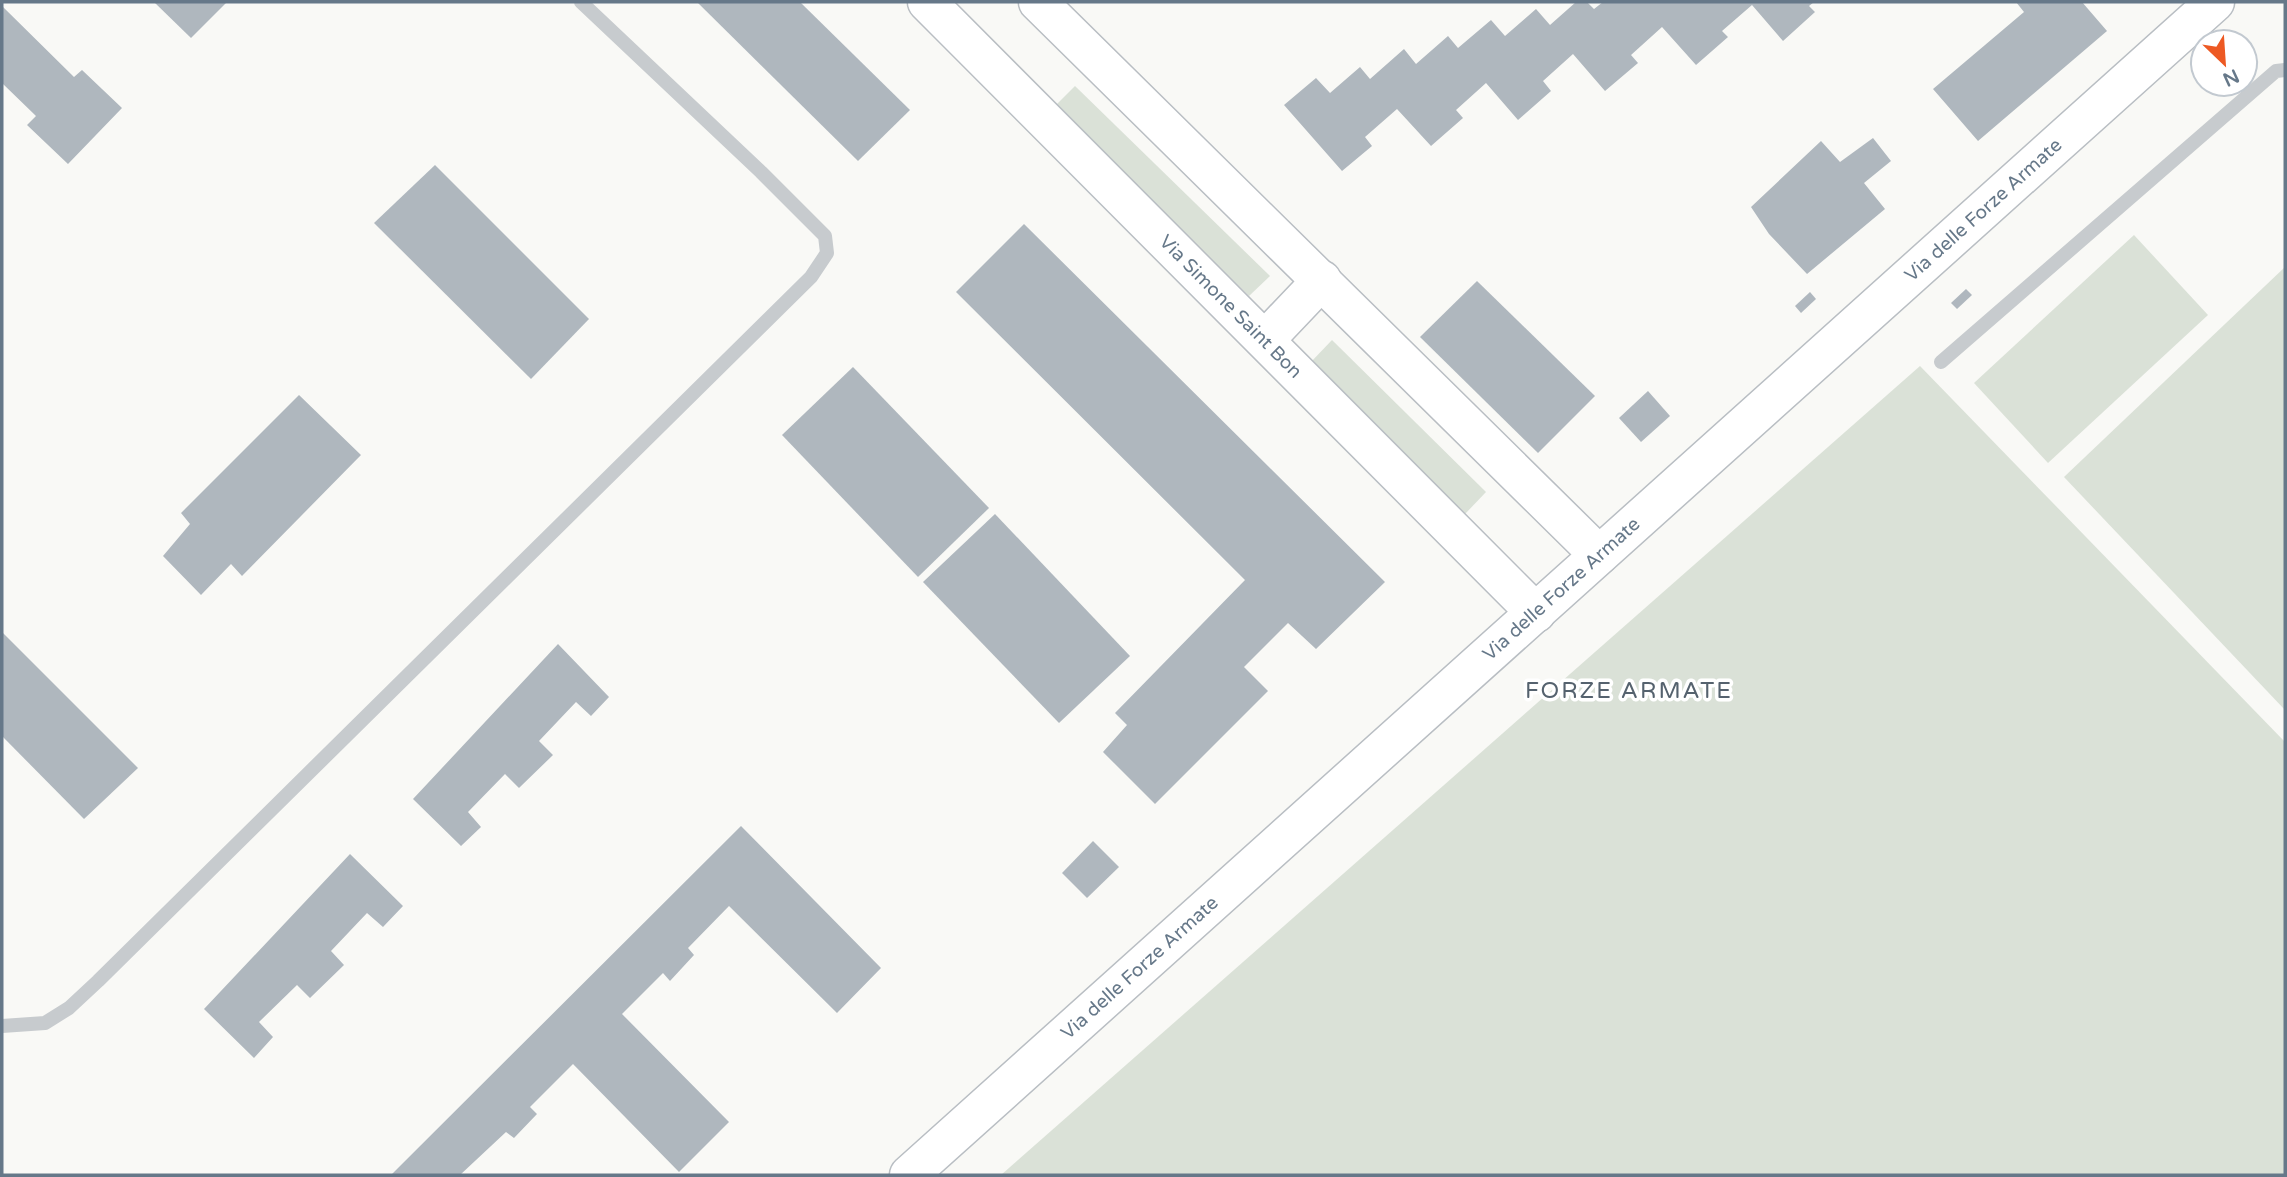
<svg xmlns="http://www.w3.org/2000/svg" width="2287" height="1177" font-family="'Varela Round',sans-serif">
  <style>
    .green { fill: #dae1d7 }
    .building { fill: #afb7be }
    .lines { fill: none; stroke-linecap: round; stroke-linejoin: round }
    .secondary-casing { stroke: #b9bec3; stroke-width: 41 }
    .lane { stroke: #c7cbce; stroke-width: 14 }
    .secondary { stroke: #fff; stroke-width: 38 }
    .labels { text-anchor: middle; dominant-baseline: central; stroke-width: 7; stroke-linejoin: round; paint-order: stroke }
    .street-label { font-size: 19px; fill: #667889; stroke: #fff }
    .quarter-label { font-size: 23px; letter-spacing: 2px; fill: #55626e; stroke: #fff }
  </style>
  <rect width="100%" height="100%" fill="#f9f9f6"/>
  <!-- green -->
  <g class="green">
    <path d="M1075 86 1270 276 1249 296 1054 107Z"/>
    <path d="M2134 235 2208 315 2048 463 1974 383Z"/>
    <path d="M2285 267V710L2064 477Z"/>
    <path d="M1332 340 1486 492 1465 514 1311 362Z"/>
    <path d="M1920 366 2285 742V1175H1001Z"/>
  </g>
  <!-- building -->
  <g class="building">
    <path d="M154 2H227L191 38Z"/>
    <path d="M697 2H800L910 110 858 161Z"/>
    <path d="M1576 2H1587L1594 9 1603 2H1814L1809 6 1815 12 1783 41 1752 5 1722 31 1728 37 1696 65 1662 27 1631 55 1638 63 1605 91 1573 54 1543 81 1551 91 1518 120 1486 83 1456 110 1463 118 1431 146 1397 109 1365 137 1372 146 1342 171 1284 105 1316 78 1330 93 1360 67 1370 79 1404 49 1416 64 1448 36 1458 48 1491 20 1505 36 1536 9 1550 25Z"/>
    <path d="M2016 2H2082L2107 31 1978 141 1933 89 2024 12Z"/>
    <path d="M2 6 74 77 82 70 122 108 68 164 27 125 36 116 2 83Z"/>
    <path d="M1873 138 1891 161 1864 183 1885 209 1807 274 1769 234 1751 207 1821 141 1840 162Z"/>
    <path d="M435 165 589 319 531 379 374 223Z"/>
    <path d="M1024 224 1385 582 1316 649 1288 623 1244 667 1268 691 1155 804 1103 752 1127 725 1115 713 1245 580 956 292Z"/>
    <path d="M1477 281 1595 396 1538 453 1420 337Z"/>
    <path d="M1966 289 1972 295 1957 309 1951 303Z"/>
    <path d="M1810 292 1816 299 1801 313 1795 306Z"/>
    <path d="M853 367 989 508 918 577 782 435Z"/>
    <path d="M1648 391 1670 416 1641 442 1619 418Z"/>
    <path d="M299 395 361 455 242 576 231 564 201 595 163 556 190 524 181 513Z"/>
    <path d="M995 514 1130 656 1059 723 923 582Z"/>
    <path d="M2 632 138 768 84 819 2 736Z"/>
    <path d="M558 644 609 697 591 716 576 702 539 741 553 755 519 788 505 774 468 812 481 827 461 846 413 799Z"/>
    <path d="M741 826 881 968 837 1013 729 906 688 948 694 955 670 981 663 973 622 1014 729 1122 679 1172 573 1064 530 1107 537 1114 514 1138 506 1132 460 1175H391Z"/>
    <path d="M1093 841 1119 867 1087 898 1062 873Z"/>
    <path d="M350 854 403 906 383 927 367 913 331 951 344 965 310 998 297 985 259 1022 273 1037 254 1058 204 1009Z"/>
  </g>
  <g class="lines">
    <!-- secondary casing -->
    <g class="secondary-casing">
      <g id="secondary">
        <path id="s1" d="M927 2 1536 613"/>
        <path d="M1038 2 1599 555"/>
        <path d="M1265 340 1322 280"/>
        <path id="s2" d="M909 1175 2215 2"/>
      </g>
    </g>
    <!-- lane -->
    <g class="lane">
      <path d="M1941 362 2276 71 2285 70"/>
      <path d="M2 1026 45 1023 69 1008 98 981 811 277 827 253 825 236 761 172 581 2"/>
    </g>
    <!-- secondary -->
    <use href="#secondary" class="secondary"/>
  </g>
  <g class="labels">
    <!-- street labels -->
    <g class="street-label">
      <text stroke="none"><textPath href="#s2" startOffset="1444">Via delle Forze Armate</textPath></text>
      <text stroke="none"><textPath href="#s1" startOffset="430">Via Simone Saint Bon</textPath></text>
      <text stroke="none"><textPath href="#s2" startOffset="877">Via delle Forze Armate</textPath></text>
      <text stroke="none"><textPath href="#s2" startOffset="310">Via delle Forze Armate</textPath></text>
    </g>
    <!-- quarter labels -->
    <g class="quarter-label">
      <text x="1629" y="691">FORZE ARMATE</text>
    </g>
  </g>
  <!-- border -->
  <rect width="2287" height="1177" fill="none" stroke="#667889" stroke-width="7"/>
  <!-- north arrow -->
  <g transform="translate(2224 63) rotate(155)"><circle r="33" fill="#ffffff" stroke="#c2c9d0" stroke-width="2"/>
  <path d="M0-5L12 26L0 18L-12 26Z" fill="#ed5923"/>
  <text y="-10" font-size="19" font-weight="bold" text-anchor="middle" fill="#667889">N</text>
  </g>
</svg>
